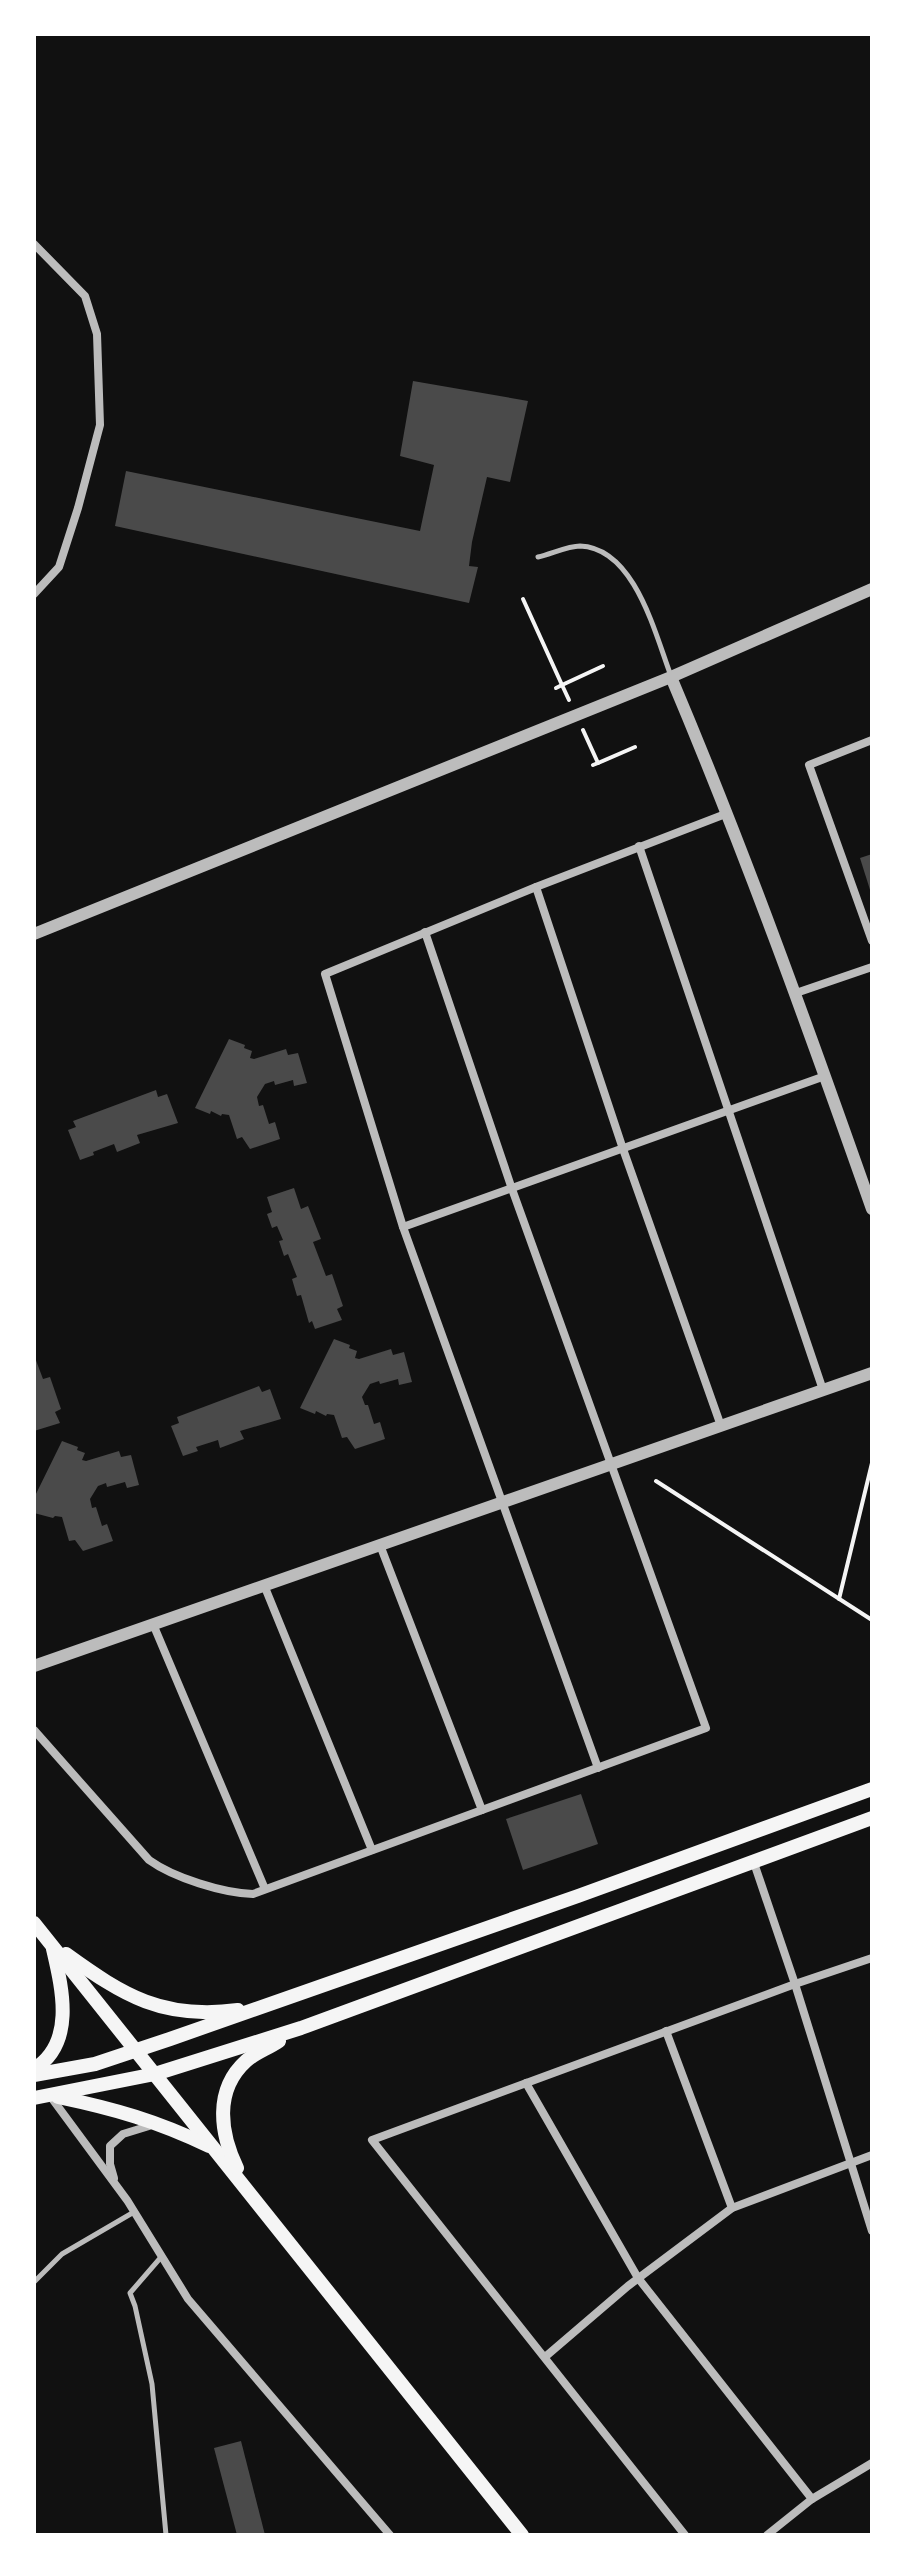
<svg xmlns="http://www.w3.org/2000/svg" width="906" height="2569" font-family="Arial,sans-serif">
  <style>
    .building { fill: #4a4a4a }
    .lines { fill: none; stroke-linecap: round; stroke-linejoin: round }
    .path { stroke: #f5f5f5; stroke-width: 4 }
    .service { stroke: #bcbcbc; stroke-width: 5 }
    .minor { stroke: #bcbcbc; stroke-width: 8 }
    .tertiary { stroke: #bcbcbc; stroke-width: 12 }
    .secondary { stroke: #f5f5f5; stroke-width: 14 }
  </style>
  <rect width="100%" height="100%" fill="#111"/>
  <!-- building -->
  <g class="building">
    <path d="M413 381 528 401 510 482 487 477 472 542 469 566 478 567 469 603 115 526 126 471 420 531 434 465 400 456Z"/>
    <path d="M872 854V893H871L860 858Z"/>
    <path d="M229 1039 245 1045 244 1048 252 1051 250 1058 254 1059 286 1049 288 1055 298 1053 307 1083 294 1086 293 1080 275 1085 274 1081 265 1084 257 1097 259 1106 263 1105 269 1124 275 1122 280 1139 250 1149 242 1137 237 1139 229 1115 222 1114 221 1116 211 1111 210 1114 195 1108Z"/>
    <path d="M156 1090 158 1097 167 1094 178 1123 137 1135 140 1143 117 1152 114 1144 93 1152 94 1155 80 1160 68 1130 76 1127 73 1121Z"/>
    <path d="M294 1188 301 1209 308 1206 321 1239 313 1242 326 1276 332 1274 343 1306 337 1309 342 1320 315 1329 312 1321 309 1323 301 1295 297 1296 292 1279 297 1277 288 1254 284 1256 279 1241 283 1240 277 1226 272 1228 267 1214 272 1212 267 1197Z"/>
    <path d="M334 1339 350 1345 349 1348 357 1351 355 1358 359 1359 391 1349 393 1355 404 1352 412 1382 399 1385 398 1379 380 1384 379 1381 370 1384 362 1397 365 1405H368L374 1424 380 1422 385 1439 355 1449 347 1437 342 1438 334 1415 327 1414 326 1416 316 1411 315 1414 300 1408Z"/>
    <path d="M34 1355 43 1379 50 1377 61 1409 55 1412 60 1423 34 1431Z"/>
    <path d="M259 1386 262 1392 270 1389 281 1419 240 1431 244 1439 220 1448 218 1440 196 1447 198 1451 183 1456 171 1426 179 1423 177 1417Z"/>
    <path d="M62 1441 78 1447 77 1450 85 1453 82 1460 86 1461 119 1451 121 1457 131 1455 139 1485 127 1488 125 1482 107 1487 106 1483 98 1486 90 1499 92 1508 96 1507 102 1526 107 1524 113 1541 83 1551 75 1540 69 1541 62 1517 55 1516 53 1518 34 1513V1498Z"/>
    <path d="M581 1794 598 1844 523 1870 506 1819Z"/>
    <path d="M241 2441 265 2535H237L214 2448Z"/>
  </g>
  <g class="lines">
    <!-- path -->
    <g class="path">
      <path d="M523 599 562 685 603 666"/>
      <path d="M556 688 562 685 569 700"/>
      <path d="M583 730 598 763 593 765"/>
      <path d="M598 763 635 747"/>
      <path d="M656 1481 872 1620"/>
      <path d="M839 1599 872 1463"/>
    </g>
    <!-- service -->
    <g class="service">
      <path d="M538 557C551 554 568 546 580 546 635 548 655 634 671 676"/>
      <path d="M162 2256 130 2293 135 2306 152 2384 166 2535"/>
      <path d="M34 2282 62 2254 134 2212"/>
    </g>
    <!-- minor -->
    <g class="minor">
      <path d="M34 244 85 296 97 334 100 425 78 508 59 567 34 594"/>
      <path d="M872 740 809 765 872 941"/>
      <path d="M639 846 823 1390"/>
      <path d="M536 887 623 1149 721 1426"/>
      <path d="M796 993 872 967"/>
      <path d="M403 1227 825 1076"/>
      <path d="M380 1545 482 1810"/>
      <path d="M264 1585 372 1850"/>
      <path d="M153 1624 265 1889"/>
      <path d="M34 1730 149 1860C174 1878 223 1893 253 1894L706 1728 512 1189 425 932"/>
      <path d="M598 1768 403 1227 325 974 536 887 728 813"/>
      <path d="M753 1860 795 1984 872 2231"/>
      <path d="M666 2031 732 2208"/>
      <path d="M526 2083 638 2278 812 2499"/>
      <path d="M51 2097 127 2200 188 2299 390 2535"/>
      <path d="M114 2178 110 2164V2146L123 2134 149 2126"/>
      <path d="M545 2357 628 2286 732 2208 872 2155"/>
      <path d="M685 2535 372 2140 795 1984 872 1958"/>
      <path d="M767 2535 812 2499 872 2463"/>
    </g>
    <!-- tertiary -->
    <g class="tertiary">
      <path d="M671 677C745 852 809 1030 872 1209"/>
      <path d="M34 934 671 677 872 589"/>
      <path d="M34 1666 872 1373"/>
    </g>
    <!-- secondary -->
    <g class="secondary">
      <path d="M34 1923 522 2535"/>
      <path d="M66 1954C124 1996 163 2020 238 2010"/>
      <path d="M34 2069C76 2043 62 1988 53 1949"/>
      <path d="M34 2075 95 2064 170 2039 578 1896 872 1789"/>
      <path d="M58 2097C115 2109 157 2121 209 2146"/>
      <path d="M34 2098 155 2074 301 2028 872 1818"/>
      <path d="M237 2168C220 2133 214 2090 246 2061 255 2053 269 2048 279 2041"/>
    </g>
  </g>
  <!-- border -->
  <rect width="906" height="2569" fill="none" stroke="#ffffff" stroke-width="72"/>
</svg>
